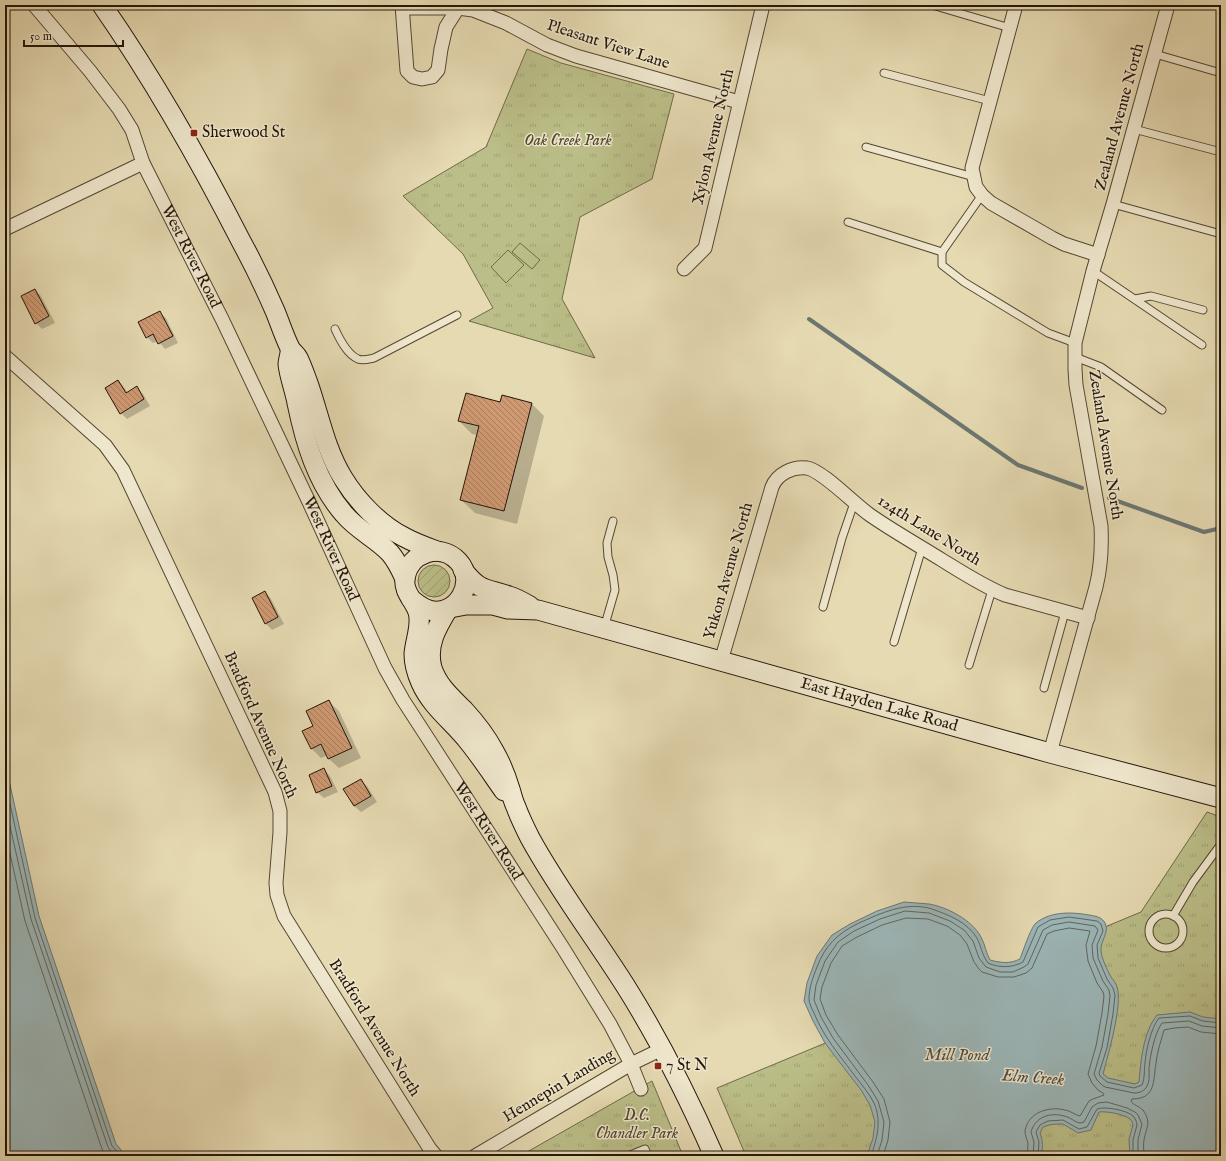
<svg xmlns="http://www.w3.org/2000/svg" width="1226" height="1161" font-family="'IM FELL English',serif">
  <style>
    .grass { fill: url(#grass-tufts); stroke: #6f6a48 }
    .garden { fill: url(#garden-furrows); stroke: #6f6a48 }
    .pitch { fill: #bbbe88; stroke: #6f6a48 }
    .water { fill: #9cb7b9; stroke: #6c7773 }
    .shadow { fill: #0003 }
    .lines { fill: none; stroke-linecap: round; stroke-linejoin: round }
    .shore { stroke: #606661; stroke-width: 1 }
    .stream { stroke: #6c7773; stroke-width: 4 }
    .building { fill: url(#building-back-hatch); stroke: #231609 }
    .lane-casing { stroke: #544733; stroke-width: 9 }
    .street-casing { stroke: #544733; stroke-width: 15 }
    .secondary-casing { stroke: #231609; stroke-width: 21 }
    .lane { stroke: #efe7cd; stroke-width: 7 }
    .street { stroke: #efe7cd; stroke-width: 13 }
    .secondary { stroke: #efe7cd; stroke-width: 19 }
    .poi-dot { fill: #8f2418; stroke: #efe7cd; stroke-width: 1.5 }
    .labels { text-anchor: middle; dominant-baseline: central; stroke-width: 3; stroke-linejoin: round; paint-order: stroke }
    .street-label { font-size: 16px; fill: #231609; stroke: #efe7cd }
    .poi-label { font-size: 16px; fill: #231609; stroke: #efe7cd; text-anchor: start }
    .park-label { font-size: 16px; font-style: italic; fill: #51482f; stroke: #efe7cd }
    .water-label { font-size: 17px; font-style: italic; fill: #4d4e47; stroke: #efe7cd }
  </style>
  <defs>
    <pattern id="grass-tufts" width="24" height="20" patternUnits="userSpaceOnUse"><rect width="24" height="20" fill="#bbbe88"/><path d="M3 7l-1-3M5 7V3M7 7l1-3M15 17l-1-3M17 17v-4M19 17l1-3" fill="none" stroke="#a0a374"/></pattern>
    <pattern id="garden-furrows" width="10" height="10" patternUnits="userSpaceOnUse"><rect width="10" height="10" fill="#bbbe88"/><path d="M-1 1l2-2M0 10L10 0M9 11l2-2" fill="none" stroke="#a0a374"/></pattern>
    <pattern id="building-back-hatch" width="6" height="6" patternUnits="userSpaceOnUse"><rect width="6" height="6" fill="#cf9972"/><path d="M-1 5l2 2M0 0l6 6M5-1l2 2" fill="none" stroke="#a87c5c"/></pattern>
  </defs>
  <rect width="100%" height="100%" fill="#e6dab2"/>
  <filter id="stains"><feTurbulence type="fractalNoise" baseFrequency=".005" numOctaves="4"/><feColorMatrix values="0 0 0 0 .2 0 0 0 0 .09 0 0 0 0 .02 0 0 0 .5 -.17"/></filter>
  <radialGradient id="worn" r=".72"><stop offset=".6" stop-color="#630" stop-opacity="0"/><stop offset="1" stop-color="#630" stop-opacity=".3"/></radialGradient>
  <!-- grass -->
  <g class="grass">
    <path d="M527 49 561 63 674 94 652 179 580 217 562 299 595 358 469 321 493 308 463 254 403 196 486 147Z"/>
    <path d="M1207 812 1221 817V1156H746L717 1088 1141 912Z"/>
    <path d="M652 1081 683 1156H520Z"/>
  </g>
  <!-- garden -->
  <circle class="garden" cx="434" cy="581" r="16"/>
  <!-- pitch -->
  <g class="pitch">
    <path d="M520 243 540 260 532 269 512 252Z"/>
    <path d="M508 250 524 265 506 283 491 267Z"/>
  </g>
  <!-- water -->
  <g class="water">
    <path d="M5 762 39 916 116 1144 126 1156H5Z"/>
    <path d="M904 902C912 903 921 903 929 904 947 907 972 920 981 937 985 944 986 953 990 960 1001 963 1010 964 1020 959 1023 951 1031 927 1036 923 1051 911 1072 912 1089 915 1095 916 1102 917 1105 923 1110 932 1100 941 1101 951 1102 960 1107 969 1111 977 1113 980 1116 983 1117 987 1123 1004 1108 1055 1103 1074L1108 1078 1135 1084 1139 1082C1141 1060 1143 1033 1157 1015L1190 1012 1203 1017 1221 1019V1156H1130L1129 1139 1133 1125C1133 1123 1131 1120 1130 1119 1124 1114 1106 1111 1099 1112L1091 1130 1078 1133 1063 1124H1056L1049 1125 1043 1127 1040 1133C1043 1141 1043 1148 1041 1156H867L873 1138 875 1122 870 1105 861 1090 825 1043 813 1021 804 1001 807 983 817 956 832 935 850 924 877 911Z"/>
  </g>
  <!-- shadow -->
  <g class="shadow">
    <path d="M35 290 41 296 55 323 42 329 36 323Z"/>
    <path d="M159 312 166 318 178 343 165 349 158 341 153 343 147 337Z"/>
    <path d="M118 381 124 387 128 393 136 388 143 394 150 406 127 419 121 413Z"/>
    <path d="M501 403H531L544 416 517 524 475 513 461 500 478 435 472 434 459 421Z"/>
    <path d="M265 592 271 599 284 624 272 630 266 624 253 598Z"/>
    <path d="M329 702 339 711 361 758 339 768 329 759 328 755 321 758 312 749Z"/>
    <path d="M324 769 330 776 338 792 324 798 317 792Z"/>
    <path d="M360 780 367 786 377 802 361 812 354 806Z"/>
  </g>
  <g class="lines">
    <!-- shore -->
    <g class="shore">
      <path d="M5 781 35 918 112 1146 121 1156"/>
      <path d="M5 804 31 919 108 1147 114 1156"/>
      <path d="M5 831 25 921 102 1149 106 1156"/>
      <path d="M871 1156C877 1138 882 1121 874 1103 869 1093 861 1084 855 1076 840 1056 823 1036 814 1013 812 1009 809 1003 809 999 809 988 813 977 817 967 825 946 837 934 857 924 881 913 906 901 932 909 949 915 967 922 977 938 981 946 982 955 988 963 999 968 1012 968 1023 962L1038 927 1050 920 1069 917 1097 921 1101 924 1103 931 1097 945 1098 958 1107 979 1113 988 1115 995 1113 1014 1107 1048 1099 1073 1100 1076 1107 1082 1134 1088 1142 1085C1145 1078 1144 1070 1145 1063 1146 1050 1151 1028 1159 1018L1190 1016 1203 1021 1221 1023"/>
      <path d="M877 1156 882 1140 884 1122 878 1101 868 1085 833 1038 821 1017 814 1000 816 985 825 961 838 942 854 931 880 919 905 911 929 913 950 921 964 930 973 941 979 958 986 967 1000 972H1013L1024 967 1028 964 1043 930 1052 925 1069 922 1095 926 1098 930 1092 945 1093 958 1103 981 1109 990 1110 996 1108 1014 1102 1047 1094 1074 1097 1080 1102 1085 1105 1087 1134 1093C1139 1093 1145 1091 1147 1086 1150 1081 1149 1073 1149 1068 1150 1056 1155 1032 1162 1023L1189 1021 1202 1026 1221 1028"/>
      <path d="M883 1156 888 1140 890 1122 884 1099 873 1082 838 1035 826 1015 820 999 822 987 831 963 842 946 857 937 882 925 906 918 928 919 947 926 960 935 967 944 974 962 979 969 982 972 998 977H1014L1026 973 1032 968 1047 934 1054 931 1069 928 1090 931 1086 945 1088 961 1097 983 1103 992 1104 996 1102 1013 1096 1046 1088 1074 1092 1083 1098 1090 1103 1093 1104 1095 1093 1099 1089 1101 1080 1116C1075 1115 1071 1111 1065 1110 1049 1106 1028 1112 1025 1131 1025 1136 1027 1139 1028 1143 1028 1148 1027 1152 1027 1156"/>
      <path d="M1033 1156 1034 1142 1031 1132C1035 1117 1050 1112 1064 1116 1072 1117 1077 1126 1084 1122L1092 1107 1098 1103 1107 1102 1127 1108 1135 1112 1138 1115 1142 1124 1138 1140V1156"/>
      <path d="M1038 1156 1039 1142 1036 1132 1040 1125 1048 1121 1063 1120 1079 1129 1087 1127 1097 1109C1104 1106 1127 1110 1133 1116 1135 1118 1137 1122 1137 1125L1133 1140V1156"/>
      <path d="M1144 1156C1144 1151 1143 1145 1144 1140 1146 1127 1152 1123 1143 1110 1139 1106 1133 1105 1131 1101L1132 1099C1156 1099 1153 1081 1156 1063 1157 1052 1161 1041 1164 1030L1174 1028 1188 1027 1201 1032 1221 1034"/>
    </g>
    <!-- stream -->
    <g class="stream">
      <path d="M809 319 1018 465 1082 488"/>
      <path d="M1109 498 1204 532 1221 528"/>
    </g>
  </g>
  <!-- building -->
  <g class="building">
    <path d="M35 289 49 316 35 324 21 296Z"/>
    <path d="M160 311 173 336 158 344 153 334 146 338 138 322Z"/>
    <path d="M118 380 126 393 137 386 144 399 120 414 105 388Z"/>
    <path d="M466 393 500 402 502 395 532 403 504 511 460 500 479 426 458 421Z"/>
    <path d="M265 591 278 617 265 624 252 598Z"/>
    <path d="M329 700 352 748 328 759 321 744 311 749 302 731 313 726 306 711Z"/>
    <path d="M324 768 332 786 316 793 309 775Z"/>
    <path d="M361 779 371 796 354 806 343 789Z"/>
  </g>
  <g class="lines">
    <!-- lane casing -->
    <g class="lane-casing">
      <g id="lane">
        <path d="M932 5 1010 28"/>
        <path d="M1155 54 1221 73"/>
        <path d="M884 73 990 101"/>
        <path d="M1134 129 1221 152"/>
        <path d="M866 147 974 177"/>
        <path d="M1113 204 1221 234"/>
        <path d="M848 222 942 252 982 195"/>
        <path d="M942 252V265L964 282 1048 333 1075 343"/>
        <path d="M1093 271 1202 345"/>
        <path d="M1135 299 1151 296 1203 310"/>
        <path d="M335 329C340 340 347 354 358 359 363 361 369 359 374 358L457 315"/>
        <path d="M1075 357 1101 367 1162 410"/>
        <path d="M823 607 842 538 854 503"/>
        <path d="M604 628 615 590 613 575 608 557 607 543 613 521"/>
        <path d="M894 642 922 548"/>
        <path d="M969 665 992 590"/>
        <path d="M1044 688 1065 612"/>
        <circle cx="1166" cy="931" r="17"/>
        <path d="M1173 916 1193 882 1221 844"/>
        <path d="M628 1156 645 1149 648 1156"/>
      </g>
    </g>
    <!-- street casing -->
    <g class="street-casing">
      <g id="street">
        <path id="s1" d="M34 5 90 71 119 109 132 130 143 163 222 319 309 502 385 668 403 700 427 737 563 948 610 1024 631 1064 641 1089"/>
        <path d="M402 5 407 71 413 77 422 79 432 77 438 70 441 49 446 27 458 8"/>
        <path d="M1016 5 972 168 976 187 982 195 991 203 1052 238 1064 244 1098 255"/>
        <path d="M402 8H458L473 10 506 23 547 45 576 56 739 102"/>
        <path d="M5 229 143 163"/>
        <path d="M684 269 705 248 763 5"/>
        <path d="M5 356 105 445 123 470 275 792 280 811V832L276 883 277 895 284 916 430 1149 436 1156"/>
        <path d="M721 661 772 487C777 474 793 466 807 468 823 471 854 504 870 515 893 531 918 545 942 560 963 573 983 586 1005 595L1088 618"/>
        <path d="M1050 753 1096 587C1101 567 1102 547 1101 526L1076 385 1075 369V343L1093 271 1113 204 1168 5"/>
        <path d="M475 1156 631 1064 662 1049"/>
      </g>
    </g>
    <!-- secondary casing -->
    <g class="secondary-casing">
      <g id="secondary">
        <path d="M102 5C154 80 200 161 242 243 254 265 265 288 275 311 280 323 284 336 290 348 292 352 296 354 298 358 302 366 305 375 308 383 319 414 325 449 343 478 357 501 380 525 404 537 415 543 426 547 437 551"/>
        <path d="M290 352C290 356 288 360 288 364 289 376 295 391 297 403 305 442 317 483 344 514 357 530 376 538 390 553 397 561 401 570 405 579"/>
        <path d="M463 570C480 592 486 588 509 596 516 598 523 602 530 606"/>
        <path d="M411 599C416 603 421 608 429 610 456 618 478 582 458 561 440 542 409 553 405 578 403 592 414 600 418 612 422 625 415 640 414 654 414 664 417 674 421 683 431 706 453 722 468 741 481 757 492 774 504 791"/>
        <path id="s2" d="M450 608 466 605H493L508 609 538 610 1050 753 1221 798"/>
        <path d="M448 609C437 627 426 645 432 668 438 686 451 697 464 710 476 723 486 736 494 751 501 763 506 776 510 789 512 795 513 801 516 807 520 818 525 828 530 838 559 891 596 939 628 990 661 1043 689 1099 714 1156"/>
      </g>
    </g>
    <!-- lane -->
    <use href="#lane" class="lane"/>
    <!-- street -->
    <use href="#street" class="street"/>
    <!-- secondary -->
    <use href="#secondary" class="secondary"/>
  </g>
  <!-- markers -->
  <g class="poi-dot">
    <rect x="190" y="129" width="8" height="8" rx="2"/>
    <rect x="654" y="1062" width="8" height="8" rx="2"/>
  </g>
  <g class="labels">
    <!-- street labels -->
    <g class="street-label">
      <text transform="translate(608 45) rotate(18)">Pleasant View Lane</text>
      <text transform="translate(1120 117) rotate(-75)">Zealand Avenue North</text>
      <text transform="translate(714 137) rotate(-77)">Xylon Avenue North</text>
      <text stroke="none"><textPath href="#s1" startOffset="299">West River Road</textPath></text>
      <text transform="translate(1105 445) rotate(81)">Zealand Avenue North</text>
      <text transform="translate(929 531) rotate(32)">124th Lane North</text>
      <text stroke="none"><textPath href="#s1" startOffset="623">West River Road</textPath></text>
      <text transform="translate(729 571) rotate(-74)">Yukon Avenue North</text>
      <text stroke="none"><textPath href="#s2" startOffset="443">East Hayden Lake Road</textPath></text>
      <text transform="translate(260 725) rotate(66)">Bradford Avenue North</text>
      <text stroke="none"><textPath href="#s1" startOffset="947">West River Road</textPath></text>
      <text transform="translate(374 1028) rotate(58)">Bradford Avenue North</text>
      <text transform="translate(559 1086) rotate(-31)">Hennepin Landing</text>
    </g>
    <!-- poi labels -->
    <g class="poi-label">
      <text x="202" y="133">Sherwood St</text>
      <text x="666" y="1066">7 St N</text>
    </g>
    <!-- park labels -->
    <g class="park-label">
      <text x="568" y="141">Oak Creek Park</text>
      <text x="637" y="1116">D.C.<tspan x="637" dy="18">Chandler Park</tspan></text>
    </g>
    <!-- water labels -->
    <g class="water-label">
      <text x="957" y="1055">Mill Pond</text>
      <text transform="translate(1033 1078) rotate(4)">Elm Creek</text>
    </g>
  </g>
  <!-- margin -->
  <rect width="1226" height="1161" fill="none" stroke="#e6dab2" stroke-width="20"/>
  <rect x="6" y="6" width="1214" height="1149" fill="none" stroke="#231609" stroke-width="2"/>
  <rect x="10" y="10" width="1206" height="1141" fill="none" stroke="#231609"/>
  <!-- scale -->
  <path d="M24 40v6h99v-6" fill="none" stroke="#231609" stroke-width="2"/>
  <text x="30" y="40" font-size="12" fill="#231609" stroke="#efe7cd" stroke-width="3" paint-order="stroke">50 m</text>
  <rect width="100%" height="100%" filter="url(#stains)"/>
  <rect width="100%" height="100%" fill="url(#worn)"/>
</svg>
